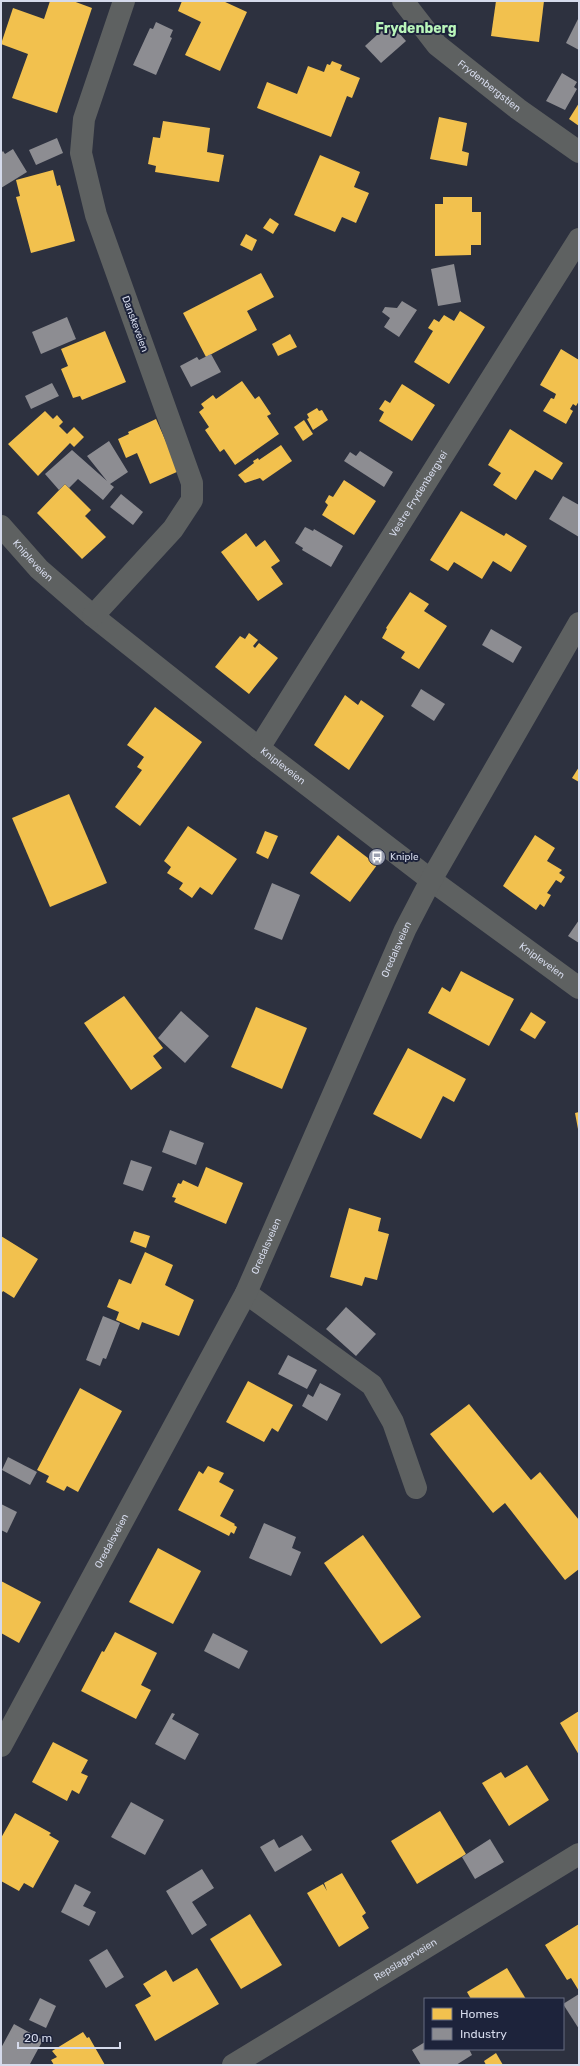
<svg xmlns="http://www.w3.org/2000/svg" width="580" height="2066" font-family="Rubik,sans-serif">
  <style>
    .homes { fill: #f2c14e }
    .industry { fill: #8d8d92 }
    .lines { fill: none; stroke-linecap: round; stroke-linejoin: round }
    .minor { stroke: #5e6161; stroke-width: 22 }
    .labels { text-anchor: middle; dominant-baseline: central; stroke-width: 4; stroke-linejoin: round; paint-order: stroke }
    .street-label { font-size: 10px; fill: #d5daeb; stroke: #1d233b }
    .poi-label { font-size: 10px; fill: #d5daeb; stroke: #1d233b; text-anchor: start }
    .district-label { font-size: 14px; font-weight: bold; fill: #b9f5ba; stroke: #1d233b }
  </style>
  <rect width="100%" height="100%" fill="#2d313f"/>
  <!-- homes -->
  <g class="homes">
    <path d="M50 1H73L92 8 57 113 12 98 28 54 1 44 13 8 44 19Z"/>
    <path d="M182 1H223L247 12 220 71 185 55 201 22 178 11Z"/>
    <path d="M496 1H544L539 42 491 36Z"/>
    <path d="M332 61 342 65 340 70 360 78 352 98 347 96 331 137 257 108 267 82 297 94 308 66 324 72 327 64 330 65Z"/>
    <path d="M579 103V126L569 119Z"/>
    <path d="M439 117 467 123 462 151 469 153 467 166 430 159Z"/>
    <path d="M163 121 210 128 207 152 224 155 219 182 155 172 156 166 148 164 153 137 160 138Z"/>
    <path d="M320 155 360 172 354 187 369 193 356 223 342 217 335 232 294 215Z"/>
    <path d="M53 170 57 186 60 185 75 241 31 253 16 197 20 196 16 180Z"/>
    <path d="M443 197H472V212H481V245H471V255L435 256V204H443Z"/>
    <path d="M270 218 279 224 273 234 263 228Z"/>
    <path d="M246 234 257 240 252 251 240 245Z"/>
    <path d="M261 273 274 297 247 311 257 330 206 357 183 313Z"/>
    <path d="M460 311 485 327 449 384 414 362 433 331 428 328 434 319 439 322 444 315 454 321Z"/>
    <path d="M105 331 126 382 82 400 80 396 73 398 61 369 68 366 61 349Z"/>
    <path d="M290 334 297 347 278 356 272 344Z"/>
    <path d="M561 349 579 360V401L576 406 573 404 570 409 573 411 566 424 543 411 551 398 554 399 556 394 540 385Z"/>
    <path d="M242 381 255 399 259 396 271 414 267 416 279 434 235 465 224 449 220 452 205 430 209 427 199 412 204 408 201 404 213 395 216 399Z"/>
    <path d="M402 384 435 405 412 441 379 421 384 412 379 409 385 400 390 403Z"/>
    <path d="M317 408 319 411 322 410 328 420 313 430 307 419 309 418 307 414Z"/>
    <path d="M45 411 53 419 57 415 63 422 59 426 67 434 74 427 84 437 74 447 70 443 38 476 8 444Z"/>
    <path d="M156 419 179 471 150 484 137 453 126 458 118 439 129 434 128 432Z"/>
    <path d="M304 420 313 434 303 441 294 427Z"/>
    <path d="M510 429 563 463 552 480 535 470 516 500 493 485 501 473 488 465Z"/>
    <path d="M281 445 292 461 263 481 260 478 245 483 238 475 254 463 253 461 258 458 259 460Z"/>
    <path d="M344 480 376 501 354 535 322 515 328 505 325 502 329 495 333 497Z"/>
    <path d="M65 484 91 510 85 516 106 537 82 559 37 513Z"/>
    <path d="M461 511 504 536 506 533 527 546 511 572 493 561 482 579 454 562 448 571 430 560Z"/>
    <path d="M246 533 256 547 265 540 280 561 271 567 283 584 258 601 221 552Z"/>
    <path d="M410 592 429 604 424 611 447 626 419 669 401 658 405 652 382 638 387 629 386 628Z"/>
    <path d="M249 633 258 640 253 646 255 648 259 643 278 658 249 694 215 667 240 636 245 639Z"/>
    <path d="M345 695 358 705 361 700 384 716 349 770 314 745Z"/>
    <path d="M155 707 202 742 140 826 115 807 142 770 137 767 144 757 127 745Z"/>
    <path d="M579 767V782L572 778Z"/>
    <path d="M69 794 107 883 50 907 12 818Z"/>
    <path d="M188 826 237 859 212 895 200 887 192 898 179 889 183 883 167 873 171 867 164 861Z"/>
    <path d="M265 831 278 836 268 859 256 853Z"/>
    <path d="M338 835 377 865 350 902 310 873Z"/>
    <path d="M535 835 555 848 547 861 562 870 559 873 565 877 561 883 556 880 547 893 551 895 544 907 540 904 536 910 503 886Z"/>
    <path d="M461 971 514 999 489 1046 428 1013 442 987 450 992Z"/>
    <path d="M124 996 163 1048 153 1056 162 1068 131 1090 84 1023Z"/>
    <path d="M256 1007 307 1028 282 1089 231 1067Z"/>
    <path d="M531 1012 546 1022 535 1039 520 1030Z"/>
    <path d="M408 1048 466 1079 454 1102 443 1096 421 1139 373 1114Z"/>
    <path d="M579 1112V1128L578 1129 575 1113Z"/>
    <path d="M206 1167 243 1183 226 1224 174 1202 176 1198 172 1197 178 1183 181 1184 183 1180 198 1187Z"/>
    <path d="M349 1208 381 1218 378 1231 389 1234 377 1280 365 1277 362 1286 330 1277Z"/>
    <path d="M134 1231 150 1236 146 1248 130 1242Z"/>
    <path d="M1 1236 38 1259 14 1298 3 1291 1 1294Z"/>
    <path d="M145 1252 173 1265 165 1285 194 1300 179 1336 142 1322 139 1330 116 1320 119 1312 107 1307 119 1279 131 1284Z"/>
    <path d="M248 1381 293 1405 278 1432 272 1428 264 1442 226 1422Z"/>
    <path d="M80 1388 122 1411 78 1492 67 1486 64 1491 46 1482 49 1476 37 1470Z"/>
    <path d="M469 1404 531 1480 540 1472 579 1520V1569L565 1580 505 1503 493 1513 430 1434Z"/>
    <path d="M208 1466 224 1473 219 1482 234 1490 220 1516 235 1524 234 1525 237 1527 234 1534 231 1532 229 1536 178 1510 199 1471 203 1474Z"/>
    <path d="M363 1535 421 1617 381 1644 324 1563Z"/>
    <path d="M158 1548 201 1571 173 1624 129 1602Z"/>
    <path d="M1 1581 41 1602 19 1643 1 1633Z"/>
    <path d="M115 1632 157 1653 141 1685 151 1690 136 1719 81 1691 102 1651 104 1652Z"/>
    <path d="M579 1711V1755L560 1723Z"/>
    <path d="M53 1742 88 1760 81 1773 88 1776 79 1794 72 1790 67 1801 32 1782Z"/>
    <path d="M527 1765 549 1800 509 1826 482 1783 501 1772 505 1778Z"/>
    <path d="M440 1811 466 1854 417 1884 391 1841Z"/>
    <path d="M15 1813 51 1833 49 1835 59 1841 33 1888 24 1883 19 1891 1 1881V1838Z"/>
    <path d="M342 1873 366 1913 362 1916 369 1928 339 1947 307 1893 323 1884 327 1891 324 1883Z"/>
    <path d="M250 1914 282 1965 241 1989 210 1939Z"/>
    <path d="M579 1924V1991L571 1978 567 1980 545 1945Z"/>
    <path d="M197 1968 219 2004 155 2041 135 2005 151 1996 143 1984 166 1970 173 1982Z"/>
    <path d="M507 1968 526 1999H471L467 1992Z"/>
    <path d="M83 2032 87 2038 89 2037 105 2065H54L51 2060 57 2057 52 2051Z"/>
    <path d="M496 2053 503 2065H486L484 2061Z"/>
  </g>
  <!-- industry -->
  <g class="industry">
    <path d="M579 17V50L566 43Z"/>
    <path d="M156 22 173 30 170 37 172 38 156 75 133 65 150 28 153 29Z"/>
    <path d="M390 23 406 41 381 63 365 46Z"/>
    <path d="M562 73 577 82 574 87 577 89 565 110 546 101Z"/>
    <path d="M57 138 63 153 36 165 29 150Z"/>
    <path d="M13 149 27 172 1 188V153L3 151 5 154Z"/>
    <path d="M454 264 461 302 438 306 431 269Z"/>
    <path d="M402 301 417 310 399 337 384 327 390 318 382 312 385 307 397 308Z"/>
    <path d="M67 317 76 339 41 354 32 332Z"/>
    <path d="M211 354 221 372 191 387 180 366 197 357 199 360Z"/>
    <path d="M52 383 59 396 31 409 25 396Z"/>
    <path d="M109 441 128 472 110 484 114 487 103 500 78 479 69 488 65 484 59 490 45 474 72 450 107 481 87 456Z"/>
    <path d="M360 451 393 472 384 487 344 461 350 452 356 456Z"/>
    <path d="M121 494 143 512 133 525 110 507Z"/>
    <path d="M563 496 579 505V537L549 519Z"/>
    <path d="M305 527 313 531 314 529 343 546 331 567 302 550 303 548 295 543Z"/>
    <path d="M491 629 522 647 513 663 482 645Z"/>
    <path d="M421 689 445 704 434 721 411 706Z"/>
    <path d="M272 883 300 895 282 940 254 929Z"/>
    <path d="M579 920V943L568 936Z"/>
    <path d="M181 1011 209 1036 185 1063 158 1038Z"/>
    <path d="M170 1130 204 1143 196 1165 162 1152Z"/>
    <path d="M131 1160 152 1167 143 1191 123 1184Z"/>
    <path d="M346 1307 376 1334 356 1356 326 1329Z"/>
    <path d="M103 1316 120 1323 106 1359 103 1358 100 1366 86 1360Z"/>
    <path d="M288 1355 317 1370 307 1389 278 1374Z"/>
    <path d="M320 1383 341 1394 327 1421 302 1406 308 1394 313 1397Z"/>
    <path d="M8 1457 37 1472 30 1485 2 1470Z"/>
    <path d="M1 1504 17 1512 7 1533 1 1530Z"/>
    <path d="M264 1523 296 1537 292 1548 301 1552 291 1576 249 1558Z"/>
    <path d="M213 1633 248 1651 239 1669 204 1651Z"/>
    <path d="M172 1713 175 1714 172 1719 199 1734 185 1760 155 1744Z"/>
    <path d="M131 1802 164 1820 145 1855 111 1837Z"/>
    <path d="M302 1835 312 1850 275 1872 260 1847 274 1839 279 1848Z"/>
    <path d="M490 1839 504 1862 475 1879 462 1857Z"/>
    <path d="M202 1869 214 1888 192 1902 207 1925 192 1935 166 1891Z"/>
    <path d="M75 1884 91 1892 83 1906 96 1912 89 1926 61 1912Z"/>
    <path d="M107 1949 124 1977 106 1988 89 1960Z"/>
    <path d="M579 1994V2029L563 2004Z"/>
    <path d="M40 1998 56 2006 46 2028 29 2020Z"/>
    <path d="M14 2024 43 2040 30 2064 33 2065H1V2048Z"/>
    <path d="M425 2042V2049H469L472 2055 456 2065H421L412 2050Z"/>
  </g>
  <g class="lines">
    <!-- minor -->
    <g class="minor">
      <path id="s1" d="M403 1 437 45 518 109 579 152"/>
      <path id="s2" d="M1 526 39 569 93 616 259 748 431 880 579 988"/>
      <path d="M93 616 173 529 192 500V483L96 215 81 153 84 119 124 1"/>
      <path id="s3" d="M259 748 579 239"/>
      <path d="M246 1293 372 1385 393 1422 416 1488"/>
      <path id="s4" d="M1 1746 246 1293 405 930 431 880 579 623"/>
      <path id="s5" d="M233 2065 579 1854"/>
    </g>
  </g>
  <!-- icons -->
  <defs>
    <g id="bus-disc" transform="scale(0.9)"><circle r="9.5" fill="#9a9faf" stroke="#1d233b"/><path d="M-5-6H5V4H4V6H2V4H-2V6H-4V4H-5ZM-3.5-4V0h7V-4ZM-3.5 1.2v1.5H-2V1.2ZM2 1.2v1.5H3.5V1.2Z" fill="#fff"/></g>
  </defs>
  <g fill-rule="evenodd">
    <use href="#bus-disc" x="377" y="857"/>
  </g>
  <g class="labels">
    <!-- street labels -->
    <g class="street-label">
      <text stroke="none"><textPath href="#s1" startOffset="122">Frydenbergstien</textPath></text>
      <text transform="translate(135 324) rotate(70)">Danskeveien</text>
      <text stroke="none"><textPath href="#s3" startOffset="300">Vestre Frydenbergvei</textPath></text>
      <text stroke="none"><textPath href="#s2" startOffset="47">Knipleveien</textPath></text>
      <text stroke="none"><textPath href="#s2" startOffset="371">Knipleveien</textPath></text>
      <text stroke="none"><textPath href="#s4" startOffset="890">Oredalsveien</textPath></text>
      <text stroke="none"><textPath href="#s2" startOffset="695">Knipleveien</textPath></text>
      <text stroke="none"><textPath href="#s4" startOffset="566">Oredalsveien</textPath></text>
      <text stroke="none"><textPath href="#s4" startOffset="233">Oredalsveien</textPath></text>
      <text stroke="none"><textPath href="#s5" startOffset="202">Repslagerveien</textPath></text>
    </g>
    <!-- poi labels -->
    <g class="poi-label">
      <text x="390" y="857">Kniple</text>
    </g>
    <!-- district labels -->
    <g class="district-label">
      <text x="416" y="28">Frydenberg</text>
    </g>
  </g>
  <!-- border -->
  <rect width="580" height="2066" fill="none" stroke="#d5daeb" stroke-width="4"/>
  <!-- legend -->
  <rect x="424" y="1998" width="140" height="52" fill="#1d233b" stroke="#676c81"/>
  <rect x="432" y="2008" width="20" height="12" fill="#f2c14e" stroke="#676c81"/>
  <text x="460" y="2018" font-size="12" fill="#d5daeb">Homes</text>
  <rect x="432" y="2028" width="20" height="12" fill="#8d8d92" stroke="#676c81"/>
  <text x="460" y="2038" font-size="12" fill="#d5daeb">Industry</text>
  <!-- scale -->
  <path d="M18 2042v6h102v-6" fill="none" stroke="#d5daeb" stroke-width="2"/>
  <text x="24" y="2042" font-size="12" fill="#d5daeb" stroke="#1d233b" stroke-width="3" paint-order="stroke">20 m</text>
</svg>
